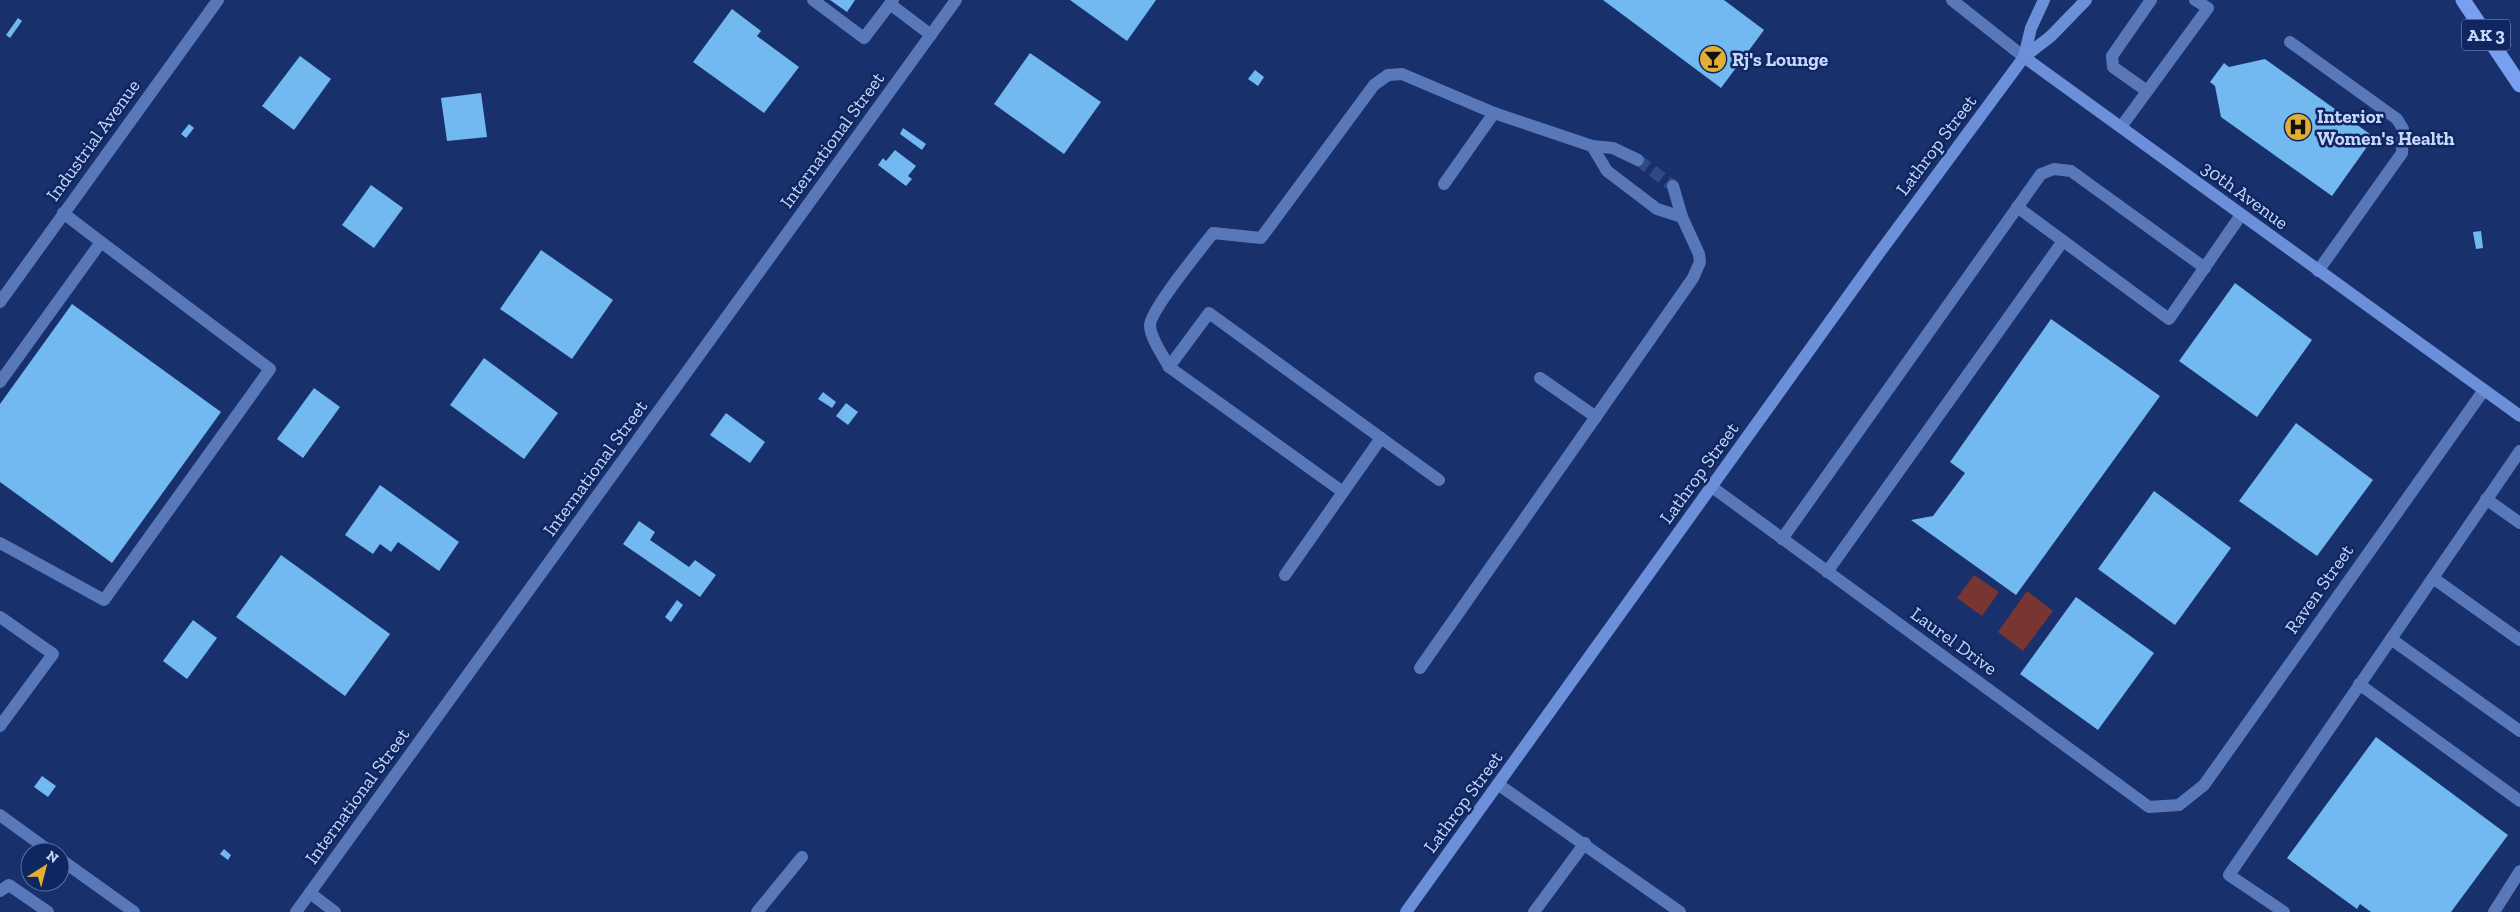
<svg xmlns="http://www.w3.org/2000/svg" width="2520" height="912" font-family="'Zilla Slab',serif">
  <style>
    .green { fill: #783532 }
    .building { fill: #73b9f1 }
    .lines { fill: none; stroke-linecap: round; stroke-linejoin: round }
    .minor-tunnel { stroke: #324a82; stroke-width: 12; stroke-dasharray: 12 6; stroke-linecap: butt }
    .minor { stroke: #5978ba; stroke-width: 12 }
    .major { stroke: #6c8fda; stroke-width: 12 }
    .highway { stroke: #799ff0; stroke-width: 15 }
    .labels { text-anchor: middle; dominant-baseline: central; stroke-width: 5; stroke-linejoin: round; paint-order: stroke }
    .shield { fill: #0f2660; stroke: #8fa3cd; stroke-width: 1 }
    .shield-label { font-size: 18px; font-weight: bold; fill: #c6d8fc }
    .poi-label { font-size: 19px; font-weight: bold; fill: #c6d8fc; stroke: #0f2660; text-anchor: start }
    .street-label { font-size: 19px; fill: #c6d8fc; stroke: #0f2660 }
  </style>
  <rect width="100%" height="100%" fill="#18316c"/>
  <!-- green -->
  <g class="green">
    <path d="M1974 575 1999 592 1982 616 1957 598Z"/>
    <path d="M2027 591 2053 611 2023 651 1998 632Z"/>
  </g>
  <!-- building -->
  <g class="building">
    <path d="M830 0H855L847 12Z"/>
    <path d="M1070 0H1156L1127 41Z"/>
    <path d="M1603 0H1724L1764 30 1721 88Z"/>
    <path d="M732 9 761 31 757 36 799 67 764 113 693 62Z"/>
    <path d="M18 18 22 21 10 38 6 35Z"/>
    <path d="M1030 53 1101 102 1064 154 994 104Z"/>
    <path d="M300 56 331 79 294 130 262 106Z"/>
    <path d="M2265 59 2374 137 2332 196 2221 117 2215 86 2210 82 2224 63 2229 67Z"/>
    <path d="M1255 70 1264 77 1258 86 1248 79Z"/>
    <path d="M481 93 487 137 447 141 441 98Z"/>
    <path d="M189 124 194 128 186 138 181 134Z"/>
    <path d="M903 128 926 144 922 150 900 134Z"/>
    <path d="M895 150 916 166 908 176 912 179 906 186 878 165 883 158 886 161Z"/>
    <path d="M371 185 403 208 374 248 342 225Z"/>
    <path d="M2481 231 2483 248 2476 249 2473 232Z"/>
    <path d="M541 250 613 300 572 359 500 309Z"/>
    <path d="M2235 283 2312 340 2257 417 2179 361Z"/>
    <path d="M72 304 221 412 112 563 0 482V404Z"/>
    <path d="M2051 319 2160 396 2016 595 1911 520 1933 516 1965 473 1950 462Z"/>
    <path d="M484 358 558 413 524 459 450 405Z"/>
    <path d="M314 388 340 407 303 458 277 439Z"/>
    <path d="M823 392 836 402 832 408 818 399Z"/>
    <path d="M846 403 858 412 848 425 836 416Z"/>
    <path d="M726 413 765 442 750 463 710 435Z"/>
    <path d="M2296 423 2373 480 2317 556 2239 501Z"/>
    <path d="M380 485 459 542 439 571 398 542 391 552 380 544 373 554 345 535Z"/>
    <path d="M2154 491 2231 548 2175 625 2098 569Z"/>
    <path d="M639 521 655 532 650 540 689 567 695 560 716 575 700 597 623 544Z"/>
    <path d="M281 555 390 634 345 696 236 617Z"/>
    <path d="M2076 597 2154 653 2098 730 2020 674Z"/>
    <path d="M677 600 683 605 671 622 665 617Z"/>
    <path d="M193 620 217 638 187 679 163 661Z"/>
    <path d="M2376 737 2508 835 2451 912H2371L2360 904 2357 909 2287 858Z"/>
    <path d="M42 776 56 786 48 797 34 787Z"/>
    <path d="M224 849 231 855 228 860 220 854Z"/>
  </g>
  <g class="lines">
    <!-- minor-tunnel -->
    <path class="minor-tunnel" d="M1638 160 1673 186"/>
    <!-- minor -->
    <g class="minor">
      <path d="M813 0 864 38 893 0"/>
      <path d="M1952 0 2024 57"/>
      <path d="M890 4 931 35"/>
      <path d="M2290 42 2397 119 2403 129 2402 153 2318 271"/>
      <path d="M2147 91 2113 67 2112 56 2151 0"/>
      <path d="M2121 127 2208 8 2195 0"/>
      <path d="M1592 146 1613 148 1638 160"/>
      <path d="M1444 184 1494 113"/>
      <path d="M1673 186 1682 217"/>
      <path d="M2017 207 2169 319 2241 215"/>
      <path d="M63 213 101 242"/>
      <path d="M0 302 218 0"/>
      <path d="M1169 367C1163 355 1150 338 1150 325 1151 309 1201 249 1213 233L1261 238 1374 85 1388 75 1402 74 1494 113 1592 146 1607 171 1657 209 1682 217 1699 254 1700 262 1693 278 1420 668"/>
      <path d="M1540 378 1596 417"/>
      <path d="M0 382 101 242 270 369 104 600 0 543"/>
      <path d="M1712 487 2149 807 2179 805 2204 785 2484 390"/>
      <path d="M1343 492 1169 367 1209 313 1381 438"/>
      <path d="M2486 499 2520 523"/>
      <path d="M1782 539 2041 174 2054 169 2071 171 2205 268"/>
      <path d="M1827 572 2063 241"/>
      <path d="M1285 575 1381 438 1439 480"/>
      <path d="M2433 578 2520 640"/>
      <path d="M0 617 53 654 0 726"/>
      <path d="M2391 639 2520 731"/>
      <path d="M2359 684 2520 801"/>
      <path d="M1499 785 1680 912"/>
      <path d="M0 815 51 852"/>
      <path d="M60 859 134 912"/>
      <path d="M0 891 9 885 48 912"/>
      <path d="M310 893 335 912"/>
      <path d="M296 912 956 0"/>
      <path d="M757 912 802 857"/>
      <path d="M1534 912 1585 843"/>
      <path d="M2284 912 2229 875 2520 451"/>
      <path d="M2494 912 2520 871"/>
    </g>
    <!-- major -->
    <g class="major">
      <path d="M2024 57 2520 416"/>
      <path d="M2024 57 2031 28 2044 0"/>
      <path d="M1406 912 1877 256 2024 57 2051 36 2086 0"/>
    </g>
    <!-- highway -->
    <path class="highway" d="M2463 0 2520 85"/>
  </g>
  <!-- icons -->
  <defs>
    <g id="bar-disc" transform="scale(1.4375)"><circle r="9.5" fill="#e2af34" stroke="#0f2660"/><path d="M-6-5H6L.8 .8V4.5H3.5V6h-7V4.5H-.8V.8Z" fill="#111"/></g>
    <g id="hospital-disc" transform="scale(1.4375)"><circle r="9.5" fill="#e2af34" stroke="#0f2660"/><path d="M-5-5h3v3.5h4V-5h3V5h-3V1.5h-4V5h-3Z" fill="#111"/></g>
  </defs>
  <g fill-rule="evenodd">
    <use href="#bar-disc" x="1713" y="59"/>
    <use href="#hospital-disc" x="2298" y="127"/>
  </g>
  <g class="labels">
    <!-- shield labels -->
    <rect class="shield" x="2462" y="19.5" width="48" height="31" rx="4"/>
    <g class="shield-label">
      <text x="2486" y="35">AK 3</text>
    </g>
    <!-- poi labels -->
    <g class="poi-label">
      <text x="1732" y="59">Rj's Lounge</text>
      <text x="2317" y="116">Interior<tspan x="2317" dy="22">Women's Health</tspan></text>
    </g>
    <!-- street labels -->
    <g class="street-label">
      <text transform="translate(93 140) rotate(-54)">Industrial Avenue</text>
      <text transform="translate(832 140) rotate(-54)">International Street</text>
      <text transform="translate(1936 145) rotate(-53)">Lathrop Street</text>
      <text transform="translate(2245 195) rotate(36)">30th Avenue</text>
      <text transform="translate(595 468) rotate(-54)">International Street</text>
      <text transform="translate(1699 473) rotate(-54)">Lathrop Street</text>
      <text transform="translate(2319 589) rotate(-55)">Raven Street</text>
      <text transform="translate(1954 641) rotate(36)">Laurel Drive</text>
      <text transform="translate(357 796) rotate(-54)">International Street</text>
      <text transform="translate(1463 802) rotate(-54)">Lathrop Street</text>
    </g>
  </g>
  <!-- north arrow -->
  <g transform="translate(45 867) rotate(36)"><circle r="24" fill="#0f2660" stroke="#586d9e"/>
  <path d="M0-4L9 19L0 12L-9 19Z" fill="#e2af34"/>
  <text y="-8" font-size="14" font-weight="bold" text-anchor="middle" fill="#c6d8fc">N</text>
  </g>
</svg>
